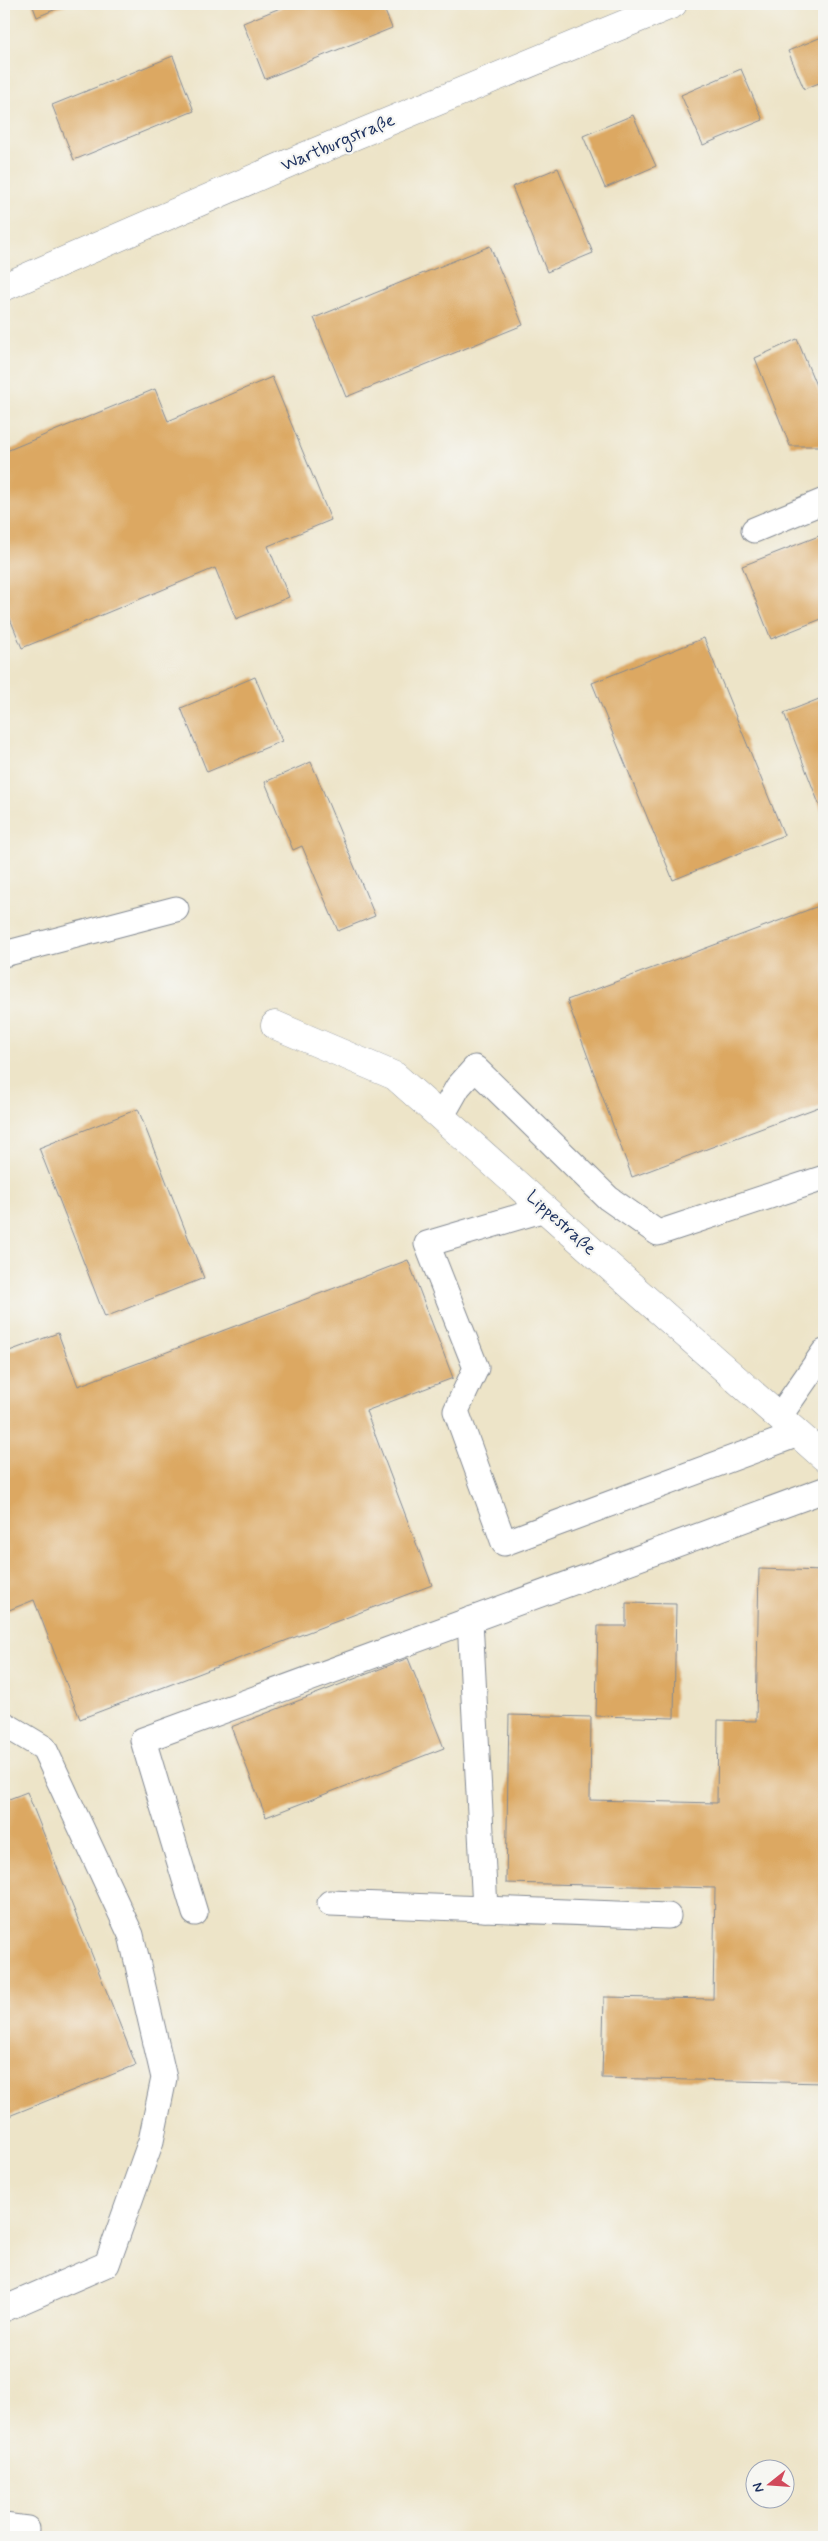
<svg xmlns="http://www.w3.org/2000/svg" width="828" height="2541" font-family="Mynerve,sans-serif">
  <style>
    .building { fill: #dca862 }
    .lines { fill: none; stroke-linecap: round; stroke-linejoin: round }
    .lane-casing { stroke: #848a93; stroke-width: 27 }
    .street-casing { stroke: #848a93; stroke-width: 29 }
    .secondary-casing { stroke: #848a93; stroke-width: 29 }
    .lane { stroke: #fff; stroke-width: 25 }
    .street { stroke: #fff; stroke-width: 28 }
    .secondary { stroke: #fff; stroke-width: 28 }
    .labels { text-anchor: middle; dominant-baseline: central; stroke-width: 4.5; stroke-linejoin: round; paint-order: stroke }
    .street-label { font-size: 18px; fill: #1b2f5e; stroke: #f6f6f2 }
  </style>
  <rect width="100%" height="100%" fill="#f6f6f2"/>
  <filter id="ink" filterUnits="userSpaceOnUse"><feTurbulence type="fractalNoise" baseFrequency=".02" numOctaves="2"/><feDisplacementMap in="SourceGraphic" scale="10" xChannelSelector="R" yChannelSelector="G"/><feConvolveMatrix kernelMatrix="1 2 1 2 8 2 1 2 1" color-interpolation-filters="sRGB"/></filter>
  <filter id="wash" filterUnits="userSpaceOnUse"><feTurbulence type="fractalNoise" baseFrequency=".0096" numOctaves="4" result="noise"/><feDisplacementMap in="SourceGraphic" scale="20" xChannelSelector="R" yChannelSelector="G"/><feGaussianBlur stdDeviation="1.12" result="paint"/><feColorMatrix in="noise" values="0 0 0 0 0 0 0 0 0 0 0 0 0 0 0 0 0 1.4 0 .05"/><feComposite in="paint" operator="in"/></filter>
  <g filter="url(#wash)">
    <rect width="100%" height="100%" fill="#ede4c8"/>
    <g id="blocks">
      <!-- building -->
      <g class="building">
        <path d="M32 4H68L37 17Z"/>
        <path d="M290 4H382L392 28 265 79 243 23Z"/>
        <path d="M824 36V81L804 89 788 51Z"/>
        <path d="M173 56 194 111 74 160 52 105Z"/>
        <path d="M741 69 763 120 703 145 681 95Z"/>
        <path d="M633 115 656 166 605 188 583 136Z"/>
        <path d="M558 168 593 253 547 272 512 187Z"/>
        <path d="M490 246 523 325 346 397 314 318Z"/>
        <path d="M797 339 824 405V446H790L755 358Z"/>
        <path d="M272 377 331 520 268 546 289 597 236 619 215 568 22 648 4 604V452L155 389 168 421Z"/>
        <path d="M824 534V618L771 639 742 566Z"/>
        <path d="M704 638 784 835 673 880 592 683Z"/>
        <path d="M255 677 282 741 207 772 181 708Z"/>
        <path d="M824 697V817L784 713Z"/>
        <path d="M311 762 375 916 338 931 302 846 293 850 265 782Z"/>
        <path d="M824 904V1105L632 1177 567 1000Z"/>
        <path d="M138 1109 204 1278 105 1317 39 1148Z"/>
        <path d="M408 1260 453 1378 366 1411 432 1585 80 1719 34 1600 4 1612V1353L58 1333 78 1386Z"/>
        <path d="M759 1569 824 1571V2083L602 2078 604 1997 713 1999 715 1888 506 1883 509 1715 591 1717 590 1800 717 1803 718 1720 756 1721Z"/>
        <path d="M626 1603 676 1604 674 1718 596 1716 598 1626H626Z"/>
        <path d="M408 1658 444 1748 266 1817 231 1727Z"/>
        <path d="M27 1792 136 2065 4 2118V1801Z"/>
      </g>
    </g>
  </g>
  <g filter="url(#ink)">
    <use href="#blocks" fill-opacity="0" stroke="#848a93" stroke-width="1"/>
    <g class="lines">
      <!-- lane casing -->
      <g class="lane-casing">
        <g id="lane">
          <path d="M754 530 824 501"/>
          <path d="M4 954 176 909"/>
          <path d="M441 1117 458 1087 475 1068 608 1198 658 1233 824 1178"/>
          <path d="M545 1209 427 1244 476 1368 456 1411 504 1543 798 1434"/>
          <path d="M779 1417 824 1352"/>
          <path d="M470 1620 485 1909"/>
          <path d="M4 1724 44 1748 131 1935 164 2078 151 2141 107 2264 4 2309"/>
          <path d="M330 1903 668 1916"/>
          <path d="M195 1913 143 1740 824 1490"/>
          <path d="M4 2526 27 2529"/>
        </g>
      </g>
      <!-- street casing -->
      <g class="street-casing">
        <path id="street" d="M275 1025 395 1076 824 1457"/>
      </g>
      <!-- secondary casing -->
      <g class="secondary-casing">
        <path id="secondary" d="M4 287 303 157 673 4"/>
      </g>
      <!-- lane -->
      <use href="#lane" class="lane"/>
      <!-- street -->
      <use href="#street" class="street"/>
      <!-- secondary -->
      <use href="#secondary" class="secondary"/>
    </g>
  </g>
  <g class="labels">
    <!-- street labels -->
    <g class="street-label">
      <text transform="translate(338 143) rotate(-23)">Wartburgstraße</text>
      <text transform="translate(561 1223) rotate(42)">Lippestraße</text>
    </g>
  </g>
  <!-- margin -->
  <rect width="828" height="2541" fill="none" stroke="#f6f6f2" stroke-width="20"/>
  <!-- north arrow -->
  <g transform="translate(770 2484) rotate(253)"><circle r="24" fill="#f6f6f2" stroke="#9ea6b7"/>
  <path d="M0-4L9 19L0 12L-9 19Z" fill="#d1495b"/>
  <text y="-8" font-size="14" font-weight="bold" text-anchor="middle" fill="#1b2f5e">N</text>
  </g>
</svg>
